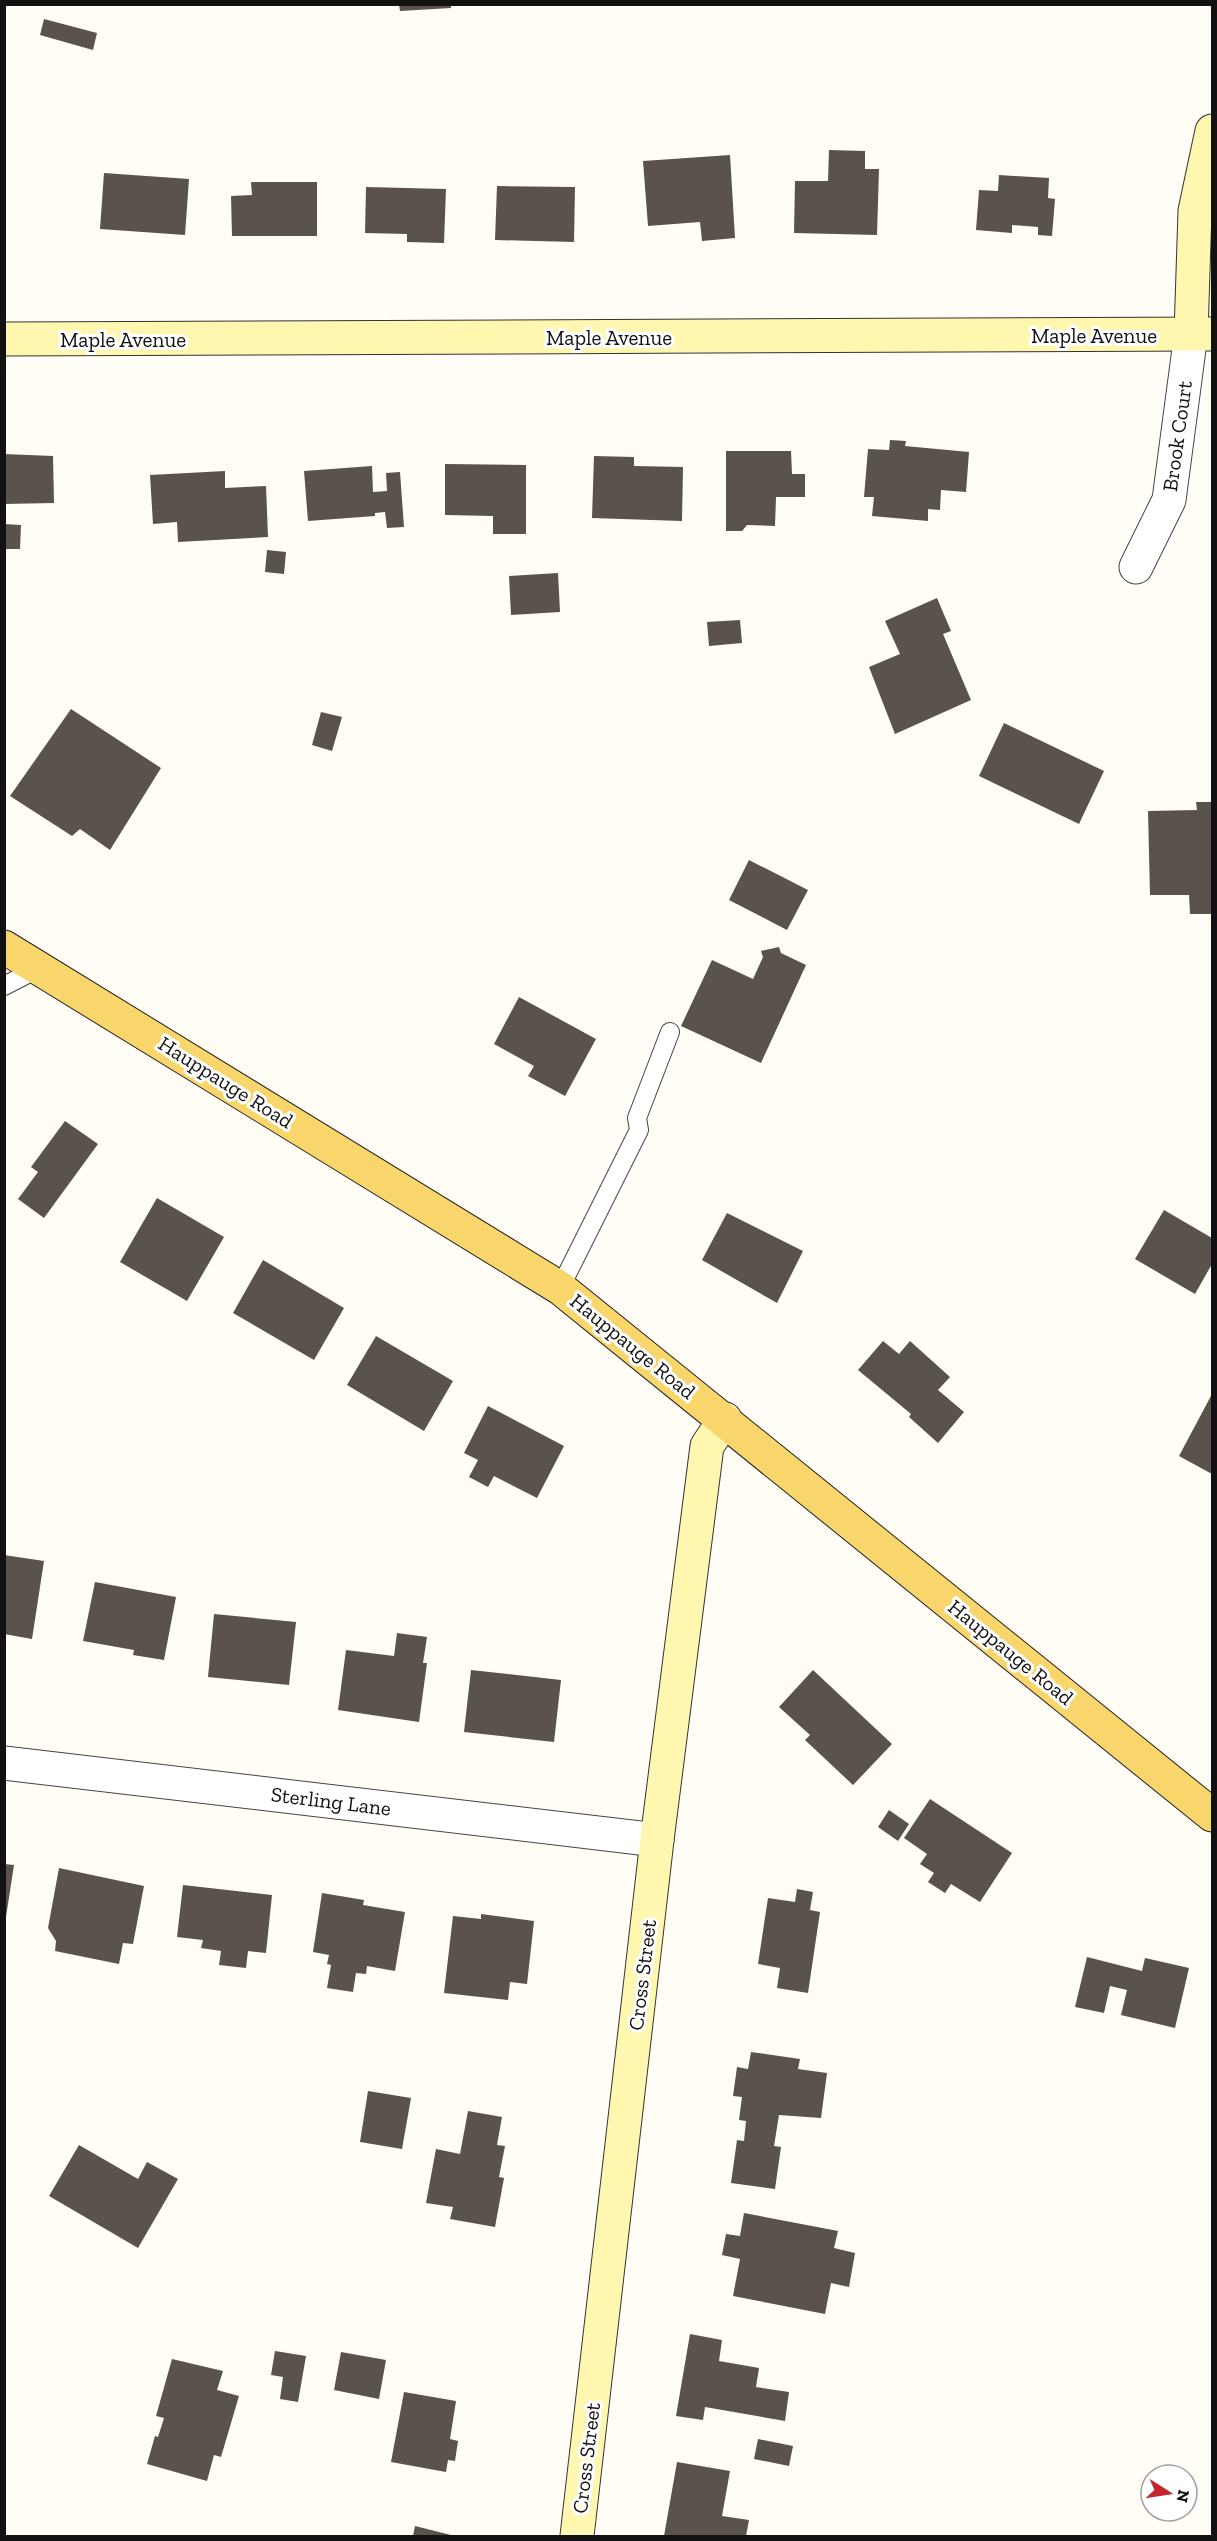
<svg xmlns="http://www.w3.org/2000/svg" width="1217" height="2541" font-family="'Zilla Slab',serif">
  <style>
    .building { fill: #5a524d }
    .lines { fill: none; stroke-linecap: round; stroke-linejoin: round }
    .lane-casing { stroke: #444; stroke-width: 20 }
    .street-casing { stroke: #444; stroke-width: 35 }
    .secondary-casing { stroke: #333; stroke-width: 35 }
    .primary-casing { stroke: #222; stroke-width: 35 }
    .lane { stroke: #fff; stroke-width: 18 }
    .street { stroke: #fff; stroke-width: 33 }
    .secondary { stroke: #fff6b0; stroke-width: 33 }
    .primary { stroke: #f9d66b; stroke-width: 33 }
    .labels { text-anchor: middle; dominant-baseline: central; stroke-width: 6; stroke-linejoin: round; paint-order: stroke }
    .street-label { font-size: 21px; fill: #111; stroke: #fff }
  </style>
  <rect width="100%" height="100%" fill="#fffdf5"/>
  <!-- building -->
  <g class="building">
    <path d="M399 4H451V8L400 11Z"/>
    <path d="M44 19 97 33 93 50 40 35Z"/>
    <path d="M829 150 865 151V169H879L877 235 794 233 795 181H828Z"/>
    <path d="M730 155 735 238 702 241 700 222 648 226 643 161Z"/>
    <path d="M104 173 189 179 185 235 100 229Z"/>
    <path d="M999 175 1049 178 1048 198 1055 199 1052 236 1038 235V227L1012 225V233L976 230 979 190 998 191Z"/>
    <path d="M251 182H317V236H232L231 196 252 195Z"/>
    <path d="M497 186 575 187 574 242 495 240Z"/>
    <path d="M366 187 446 189 444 243 407 242V234L365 233Z"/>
    <path d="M890 440 906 441 905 446 969 452 966 492 941 490 940 510 928 509V521L872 516 874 497H864L868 449 889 450Z"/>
    <path d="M726 451H791L792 474H805V497H776L775 526 747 525 742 531H726Z"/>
    <path d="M4 454 53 456 54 503 4 504Z"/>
    <path d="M594 456 634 457V466L683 467 682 521 592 518Z"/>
    <path d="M445 464 526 465V534H493V516L445 515Z"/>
    <path d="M372 466 373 492 387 491 386 473 400 472 404 527 387 528 385 512 375 513V516L308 521 304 471Z"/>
    <path d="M225 471V488L266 486 268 537 178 542 177 522 153 524 150 475Z"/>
    <path d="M4 524 21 525 20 549H4Z"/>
    <path d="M267 550 286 552 284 574 265 572Z"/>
    <path d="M558 573 560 612 511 615 509 576Z"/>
    <path d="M937 598 951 631 943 634 971 700 895 734 869 667 900 654 885 621Z"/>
    <path d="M740 620 742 643 709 646 707 622Z"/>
    <path d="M71 709 161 768 110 850 80 829 72 836 10 796Z"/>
    <path d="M321 712 342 717 332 751 312 745Z"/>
    <path d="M1004 723 1104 771 1079 824 979 776Z"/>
    <path d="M1196 802H1212V914H1190L1189 895H1150L1148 811 1197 810Z"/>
    <path d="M749 860 808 890 787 930 729 900Z"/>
    <path d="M779 947 781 953 806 965 761 1063 681 1026 712 960 753 979 763 957 761 951Z"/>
    <path d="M519 997 596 1039 565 1096 528 1076 534 1066 494 1044Z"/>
    <path d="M65 1121 98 1144 44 1218 18 1199 38 1172 31 1167Z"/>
    <path d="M157 1198 224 1237 187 1301 120 1262Z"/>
    <path d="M1164 1210 1212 1238V1264L1195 1294 1135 1259Z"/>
    <path d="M727 1213 803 1251 777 1303 702 1260Z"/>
    <path d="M263 1260 344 1308 314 1360 233 1313Z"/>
    <path d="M376 1336 453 1381 424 1431 347 1385Z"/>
    <path d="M883 1341 899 1354 910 1341 950 1377 938 1390 964 1412 938 1443 909 1417 911 1414 858 1370Z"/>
    <path d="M1212 1394V1474L1179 1456Z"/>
    <path d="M488 1406 564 1446 537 1498 494 1476 488 1487 469 1477 478 1460 464 1453Z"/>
    <path d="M4 1555 44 1561 32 1639 4 1634Z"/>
    <path d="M95 1582 176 1597 164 1660 133 1655 134 1650 83 1641Z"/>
    <path d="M214 1614 296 1622 289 1685 208 1677Z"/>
    <path d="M397 1633 427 1637 423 1663H427L419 1722 338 1710 346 1650 394 1656Z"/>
    <path d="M471 1670 561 1680 554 1742 464 1732Z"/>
    <path d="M813 1670 892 1744 853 1785 805 1740 810 1735 779 1707Z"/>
    <path d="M930 1799 1012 1853 980 1902 951 1884 945 1893 928 1882 934 1873 920 1864 927 1854 904 1838Z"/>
    <path d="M889 1810 909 1824 898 1841 878 1827Z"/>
    <path d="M4 1864 14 1865 6 1917H4Z"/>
    <path d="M59 1868 144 1886 133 1944 123 1943 119 1964 55 1951 56 1941 48 1928Z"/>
    <path d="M183 1885 272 1895 266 1953 248 1951 246 1968 219 1965 221 1951 201 1948 203 1940 177 1937Z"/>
    <path d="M797 1889 813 1892 810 1910 820 1912 808 1993 777 1988 780 1968 758 1964 768 1898 795 1902Z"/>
    <path d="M322 1893 364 1900 363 1905 405 1912 395 1971 367 1966 366 1974 356 1973 353 1992 327 1988 331 1965 327 1964 329 1955 313 1952Z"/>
    <path d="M481 1914 534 1921 527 1984 510 1982 508 2000 444 1993 453 1916 481 1919Z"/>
    <path d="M1087 1957 1142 1971 1145 1958 1189 1968 1175 2028 1121 2015 1127 1990 1110 1986 1104 2013 1075 2007Z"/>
    <path d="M751 2052 800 2059 798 2069 827 2073 821 2118 779 2115 774 2146 781 2147 775 2189 731 2183 737 2140 744 2141 746 2121 739 2120 742 2097 733 2096 737 2067 748 2069Z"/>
    <path d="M368 2091 411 2098 402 2149 360 2142Z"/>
    <path d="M468 2111 502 2117 497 2145 505 2146 499 2177 504 2178 495 2227 450 2219 453 2207 426 2203 436 2149 460 2154Z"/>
    <path d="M79 2145 138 2179 147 2162 178 2179 138 2248 49 2196Z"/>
    <path d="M744 2213 838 2231 834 2248 855 2253 849 2287 831 2283 825 2314 733 2296 740 2259 722 2255 726 2234 740 2236Z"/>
    <path d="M690 2334 722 2340 719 2361 759 2368 756 2387 789 2392 785 2421 705 2407 703 2420 676 2416Z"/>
    <path d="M275 2351 306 2356 298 2402 280 2399 283 2377 271 2375Z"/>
    <path d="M341 2352 386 2360 379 2399 334 2390Z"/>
    <path d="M172 2359 223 2371 217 2390 239 2396 221 2457 214 2455 207 2481 147 2464 155 2436 158 2437 164 2418 156 2416Z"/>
    <path d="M404 2392 456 2401 450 2439 458 2441 455 2461 448 2460 446 2472 391 2462Z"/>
    <path d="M758 2439 793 2446 789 2466 754 2459Z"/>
    <path d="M677 2462 730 2471 722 2516 749 2520 746 2536H664Z"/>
    <path d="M415 2526 455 2536H413Z"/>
  </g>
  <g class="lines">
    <!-- lane casing -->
    <g class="lane-casing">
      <g id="lane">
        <path d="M4 986 39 968"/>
        <path d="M560 1288 639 1130 637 1118 670 1032"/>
      </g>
    </g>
    <!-- street casing -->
    <g class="street-casing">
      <g id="street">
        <path d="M1136 567 1169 500 1191 334"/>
        <path d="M4 1763 657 1840"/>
      </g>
    </g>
    <!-- secondary casing -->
    <g class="secondary-casing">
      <g id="secondary">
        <path d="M1191 334 1195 211 1212 131"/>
        <path d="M4 339 1212 334"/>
        <path d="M577 2536 657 1840 707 1446 725 1419"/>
      </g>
    </g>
    <!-- primary casing -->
    <g class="primary-casing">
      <path id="primary" d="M4 947 560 1288 1212 1815"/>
    </g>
    <!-- lane -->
    <use href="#lane" class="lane"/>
    <!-- street -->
    <use href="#street" class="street"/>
    <!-- secondary -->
    <use href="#secondary" class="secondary"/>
    <!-- primary -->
    <use href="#primary" class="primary"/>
  </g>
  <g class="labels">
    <!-- street labels -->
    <g class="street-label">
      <text x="1094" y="335">Maple Avenue</text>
      <text x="609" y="337">Maple Avenue</text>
      <text x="123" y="339">Maple Avenue</text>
      <text transform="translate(1177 436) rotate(-82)">Brook Court</text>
      <text transform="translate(226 1082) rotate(32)">Hauppauge Road</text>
      <text transform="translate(633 1346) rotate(39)">Hauppauge Road</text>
      <text transform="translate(1011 1652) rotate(39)">Hauppauge Road</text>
      <text transform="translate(331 1801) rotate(7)">Sterling Lane</text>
      <text transform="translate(642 1975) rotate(-83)">Cross Street</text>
      <text transform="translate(586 2458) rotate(-83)">Cross Street</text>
    </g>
  </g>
  <!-- border -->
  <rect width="1217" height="2541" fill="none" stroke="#111111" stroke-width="12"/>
  <!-- north arrow -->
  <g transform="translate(1169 2493) rotate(102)"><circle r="28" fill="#ffffff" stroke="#a0a0a0" stroke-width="1.5"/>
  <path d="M0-4.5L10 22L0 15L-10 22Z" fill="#c4262e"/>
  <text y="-9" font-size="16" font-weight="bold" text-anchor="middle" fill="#111111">N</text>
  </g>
</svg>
